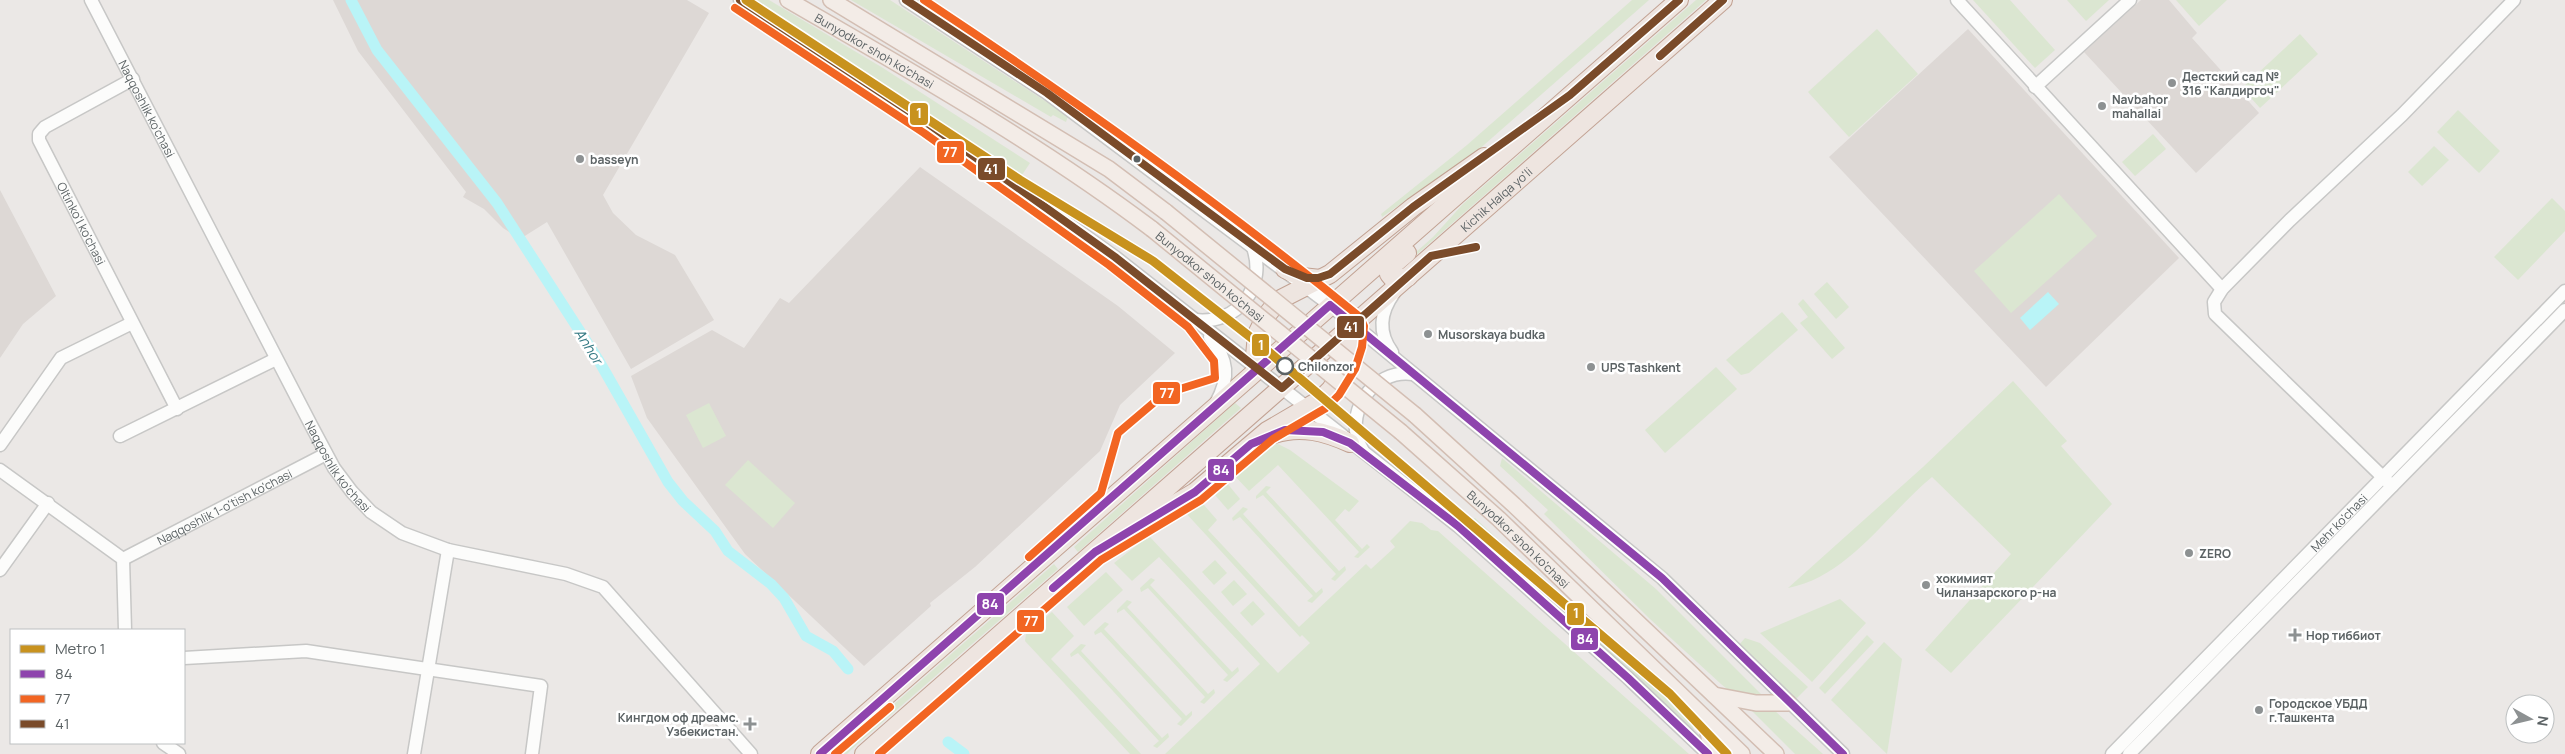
<svg xmlns="http://www.w3.org/2000/svg" width="2565" height="754" font-family="Manrope,sans-serif">
  <style>
    .education { fill: #ddd8d5 }
    .green { fill: #dbe6d1 }
    .water { fill: #b9f4f7 }
    .lines { fill: none; stroke-linecap: round; stroke-linejoin: round }
    .canal { stroke: #b9f4f7; stroke-width: 11 }
    .minor-casing { stroke: #c7c7c6; stroke-width: 15 }
    .major-casing { stroke: #d3beb3; stroke-width: 18 }
    .highway-casing { stroke: #c2a293; stroke-width: 20 }
    .minor { stroke: #fcfcfb; stroke-width: 12 }
    .major { stroke: #f3ece7; stroke-width: 15 }
    .highway { stroke: #eee5e0; stroke-width: 18 }
    .major-bridge-casing { stroke: #d3beb3; stroke-width: 18; stroke-linecap: butt }
    .major-bridge { stroke: #f3ece7; stroke-width: 15 }
    .bus-1-casing { stroke: #fff; stroke-width: 11 }
    .bus-2-casing { stroke: #fff; stroke-width: 11 }
    .bus-3-casing { stroke: #fff; stroke-width: 11 }
    .bus-1 { stroke: #8e44ad; stroke-width: 8 }
    .bus-2 { stroke: #f26522; stroke-width: 8 }
    .bus-3 { stroke: #7a4b2a; stroke-width: 8 }
    .metro-1-casing { stroke: #fff; stroke-width: 12 }
    .metro-1 { stroke: #c8921e; stroke-width: 9 }
    .poi-dot { fill: #8d9192; stroke: #fff; stroke-width: 2 }
    .bus-dot { fill: #5b6264; stroke: #fff; stroke-width: 2 }
    .stop-dot { fill: #fff; stroke: #5b6264; stroke-width: 2.5 }
    .labels { text-anchor: middle; dominant-baseline: central; stroke-width: 5; stroke-linejoin: round; paint-order: stroke }
    .street-label { font-size: 12px; fill: #5b6264; stroke: #fff }
    .poi-label { font-size: 12px; font-weight: bold; fill: #5b6264; stroke: #fff; text-anchor: start }
    .stop-label { font-size: 12px; font-weight: bold; fill: #5b6264; stroke: #fff; text-anchor: start }
    .water-label { font-size: 14px; font-style: italic; fill: #337983; stroke: #fff }
    .line-badge { stroke: #fff; stroke-width: 2 }
    .badge-label { font-size: 14px; text-anchor: middle; font-weight: bold; fill: #fff }
  </style>
  <rect width="100%" height="100%" fill="#ebe8e6"/>
  <!-- education -->
  <g class="education">
    <path d="M333 0H687L709 13 603 195 613 213 636 235 675 255 714 320 631 369 547 222 520 239 503 228 484 209 463 197 466 192 358 51Z"/>
    <path d="M2141 0H2169L2197 33 2192 38 2259 113 2196 173 2084 52Z"/>
    <path d="M1968 29 2179 258 2046 387 1829 157Z"/>
    <path d="M920 167 1118 306 1175 353 1120 405 1100 451 975 567 930 603 931 606 864 666 745 554 647 418 631 376 712 330 744 348 780 298 789 303Z"/>
    <path d="M0 190 56 296 23 324 0 358Z"/>
  </g>
  <!-- green -->
  <g class="green">
    <path d="M750 0H769L883 68 1030 163 1020 178Z"/>
    <path d="M851 0H890L1068 116 1066 122 1053 115 1051 117Z"/>
    <path d="M1632 0H1649L1476 152 1382 217 1381 214 1467 145Z"/>
    <path d="M1696 0H1706L1397 272 1396 270 1433 237 1463 204Z"/>
    <path d="M1973 0H2010L2055 50 2035 68Z"/>
    <path d="M2067 0H2109L2086 21Z"/>
    <path d="M2176 0H2227L2199 26Z"/>
    <path d="M1877 29 1918 74 1849 137 1808 92Z"/>
    <path d="M2300 34 2318 54 2260 108 2242 88Z"/>
    <path d="M2458 110 2500 151 2479 173 2437 132Z"/>
    <path d="M2153 134 2166 149 2135 176 2122 162Z"/>
    <path d="M2434 146 2449 160 2422 186 2408 172Z"/>
    <path d="M2059 194 2097 236 2011 313 1974 271Z"/>
    <path d="M2552 198 2565 211V231L2518 280 2494 257Z"/>
    <path d="M1827 282 1849 307 1836 319 1814 294Z"/>
    <path d="M1803 299 1845 348 1832 359 1800 323 1808 317 1798 304Z"/>
    <path d="M1782 312 1798 330 1749 373 1741 375 1726 360Z"/>
    <path d="M1716 367 1737 389 1665 453 1645 430Z"/>
    <path d="M2013 381 2067 441 2061 446 2112 504 1951 673 1925 650 2011 554 1932 477C1887 514 1848 577 1788 588L1923 467Z"/>
    <path d="M709 403 726 436 703 448 686 415Z"/>
    <path d="M1235 403 1241 408 1078 552 1074 547Z"/>
    <path d="M1272 441 1290 450 1359 501 1349 512 1345 509 1335 520 1362 549 1367 544 1370 547 1358 558 1354 557 1359 552 1278 465 1249 491 1230 471Z"/>
    <path d="M1502 458 1656 589 1763 696 1732 693 1721 684 1650 619 1544 514 1548 510 1500 466Z"/>
    <path d="M748 460 795 503 773 528 725 485Z"/>
    <path d="M1222 477 1240 499 1228 510 1209 488Z"/>
    <path d="M1266 486 1271 487 1266 492 1339 571 1345 566 1346 570 1335 581 1331 579 1336 574 1263 495 1256 499V496Z"/>
    <path d="M1198 498 1217 520 1208 530 1299 627 1366 564 1371 569 1395 547 1390 541 1410 521 1422 523 1431 530 1438 531 1689 754H1165L1260 664 1159 557 1132 581 1114 563 1141 542 1150 537 1278 673 1310 643 1302 635 1300 637 1183 510Z"/>
    <path d="M1243 507 1248 509 1243 514 1316 593 1322 588 1323 592 1312 603 1307 601 1313 596 1240 517 1233 521 1232 518Z"/>
    <path d="M1475 518 1656 685 1692 721 1695 736 1462 526Z"/>
    <path d="M1215 560 1227 573 1214 585 1202 572Z"/>
    <path d="M1054 564 1058 569 853 748 847 754H837Z"/>
    <path d="M1106 572 1123 590 1084 626 1067 607Z"/>
    <path d="M1151 578 1155 580 1150 585 1232 672 1238 667 1239 671 1227 682 1223 680 1228 675 1148 588 1141 592 1140 588Z"/>
    <path d="M1234 580 1247 594 1233 606 1221 592Z"/>
    <path d="M1840 599 1866 623 1812 682 1760 633Z"/>
    <path d="M1127 600 1132 602 1127 607 1208 694 1214 689 1215 693 1204 704 1200 702 1205 697 1124 609 1117 613V610Z"/>
    <path d="M1253 601 1265 614 1252 626 1240 613Z"/>
    <path d="M1052 612 1074 636 1051 659 1141 754H1130L1025 641 1026 634Z"/>
    <path d="M1105 622 1109 624 1104 629 1186 716 1192 711V715L1181 726 1177 724 1182 719 1101 632 1095 635 1094 632Z"/>
    <path d="M1867 635 1874 642 1825 694 1819 688Z"/>
    <path d="M1745 638 1760 643 1808 687 1795 700 1738 646Z"/>
    <path d="M1884 642 1902 659 1887 754 1831 700Z"/>
    <path d="M1081 644 1086 645 1081 651 1162 738 1168 733 1169 737 1157 748 1153 746 1159 741 1078 653 1071 657 1070 654Z"/>
    <path d="M1751 710 1775 711 1823 754H1795Z"/>
  </g>
  <!-- water -->
  <path class="water" d="M2048 292 2059 304 2030 330 2020 318Z"/>
  <g class="lines">
    <!-- canal -->
    <g class="canal">
      <path d="M351 0 377 50 497 203 599 361 668 482 683 501 715 531 728 551 771 584 784 598 806 636 833 651 848 669"/>
      <path d="M948 742 964 754"/>
    </g>
    <!-- minor casing -->
    <g class="minor-casing">
      <g id="minor">
        <path id="s1" d="M91 0 311 425 334 468 352 492 371 512 402 533 448 550 566 574 603 587 751 754"/>
        <path d="M740 0 930 125 1115 257 1458 526 1628 678 1708 754"/>
        <path d="M906 0 1047 93 1330 305 1662 578 1843 754"/>
        <path d="M1957 0 2222 289"/>
        <path id="s2" d="M133 79 45 127 39 134V140L177 409"/>
        <path d="M2035 87 2130 0"/>
        <path d="M1195 320C1239 325 1268 285 1252 245"/>
        <path d="M1210 337C1228 359 1230 378 1216 403"/>
        <path d="M1392 352C1378 333 1380 312 1394 293"/>
        <path d="M120 436 276 359"/>
        <path d="M0 445 61 358 132 323"/>
        <path d="M1363 451C1341 416 1372 368 1413 374"/>
        <path d="M0 470 123 559 125 630"/>
        <path d="M2392 486 2215 314 2214 302 2222 289 2290 220 2402 115 2514 0"/>
        <path id="s3" d="M123 559 326 454"/>
        <path d="M0 570 48 503"/>
        <path d="M184 658 306 651 541 686 532 754"/>
        <path d="M163 743 179 754"/>
        <path d="M414 754 448 550"/>
        <path id="s4" d="M2112 754 2565 291"/>
        <path d="M2129 754 2565 310"/>
      </g>
    </g>
    <!-- major casing -->
    <g class="major-casing">
      <g id="major">
        <path id="s5" d="M788 0C912 72 1038 143 1152 229"/>
        <path d="M831 0 1109 169 1166 212"/>
        <path d="M1415 415 1514 505 1776 754"/>
        <path id="s6" d="M1401 432 1499 519 1742 754"/>
        <path d="M1714 695 1756 703H1788"/>
        <path d="M1705 719 1713 754"/>
      </g>
    </g>
    <!-- highway casing -->
    <g class="highway-casing">
      <g id="highway">
        <path d="M1407 253 1393 265 1389 274 1394 280 1408 277"/>
        <path d="M1285 269 1302 277 1320 279"/>
        <path d="M1258 369 1255 356 1257 334 1266 316 1279 300 1330 274 1413 207 1484 157"/>
        <path d="M1274 434C1301 425 1325 432 1350 443"/>
        <path d="M1136 527 1195 492 1267 431 1320 400 1331 389 1346 365 1352 345 1354 325"/>
        <path d="M820 754 1679 0"/>
        <path id="s7" d="M864 754 1723 0"/>
      </g>
    </g>
    <!-- minor -->
    <use href="#minor" class="minor"/>
    <!-- major -->
    <use href="#major" class="major"/>
    <!-- highway -->
    <use href="#highway" class="highway"/>
    <!-- major-bridge casing -->
    <g class="major-bridge-casing">
      <g id="major-bridge">
        <path d="M1166 212 1415 415"/>
        <path id="s8" d="M1152 229 1401 432"/>
      </g>
    </g>
    <!-- major-bridge -->
    <use href="#major-bridge" class="major-bridge"/>
    <!-- bus-1 casing -->
    <g class="bus-1-casing">
      <g id="bus-1">
        <path d="M1053 588 1095 552 1195 492 1251 444 1285 430 1323 432 1350 443 1458 526 1628 678 1708 754"/>
        <path d="M820 754 1330 305 1662 578 1843 754"/>
      </g>
    </g>
    <!-- bus-2 casing -->
    <g class="bus-2-casing">
      <g id="bus-2">
        <path d="M735 8 924 133 1109 265 1188 327 1214 361 1215 378 1164 394 1118 433 1101 493 1029 557"/>
        <path d="M835 754 890 707"/>
        <path d="M879 754 1101 560 1201 500 1273 439 1326 408 1339 395 1355 369 1362 347 1364 326 1360 317C1221 204 1074 99 924 0"/>
      </g>
    </g>
    <!-- bus-3 casing -->
    <g class="bus-3-casing">
      <g id="bus-3">
        <path d="M740 0 930 125 1115 257 1282 388 1431 256 1476 247"/>
        <path d="M906 0 1047 93 1285 269 1307 278H1318L1330 274 1413 207 1570 95 1679 0"/>
        <path d="M1660 56 1723 0"/>
      </g>
    </g>
    <!-- bus-1 -->
    <use href="#bus-1" class="bus-1"/>
    <!-- bus-2 -->
    <use href="#bus-2" class="bus-2"/>
    <!-- bus-3 -->
    <use href="#bus-3" class="bus-3"/>
    <!-- metro-1 casing -->
    <g class="metro-1-casing">
      <path id="metro-1" d="M746 0 1020 180 1153 261 1263 347 1670 694 1727 754"/>
    </g>
    <!-- metro-1 -->
    <use href="#metro-1" class="metro-1"/>
  </g>
  <!-- markers -->
  <g class="poi-dot">
    <circle cx="2172" cy="83" r="5"/>
    <circle cx="2102" cy="106" r="5"/>
    <circle cx="580" cy="159" r="5"/>
    <circle cx="1428" cy="334" r="5"/>
    <circle cx="1591" cy="367" r="5"/>
    <circle cx="2189" cy="553" r="5"/>
    <circle cx="1926" cy="585" r="5"/>
    <path d="M2292.5 627.5h5v5h5v5h-5v5h-5v-5h-5v-5h5z"/>
    <circle cx="2259" cy="710" r="5"/>
    <path d="M747.5 716.5h5v5h5v5h-5v5h-5v-5h-5v-5h5z"/>
  </g>
  <circle class="bus-dot" cx="1137" cy="159" r="4.5"/>
  <circle class="stop-dot" cx="1285" cy="366" r="8"/>
  <g class="labels">
    <!-- street labels -->
    <g class="street-label">
      <text stroke="none"><textPath href="#s5" startOffset="100">Bunyodkor shoh ko'chasi</textPath></text>
      <text stroke="none"><textPath href="#s1" startOffset="122">Naqqoshlik ko'chasi</textPath></text>
      <text stroke="none"><textPath href="#s7" startOffset="841">Kichik Halqa yo'li</textPath></text>
      <text stroke="none"><textPath href="#s2" startOffset="209">Oltinko'l ko'chasi</textPath></text>
      <text stroke="none"><textPath href="#s8" startOffset="75">Bunyodkor shoh ko'chasi</textPath></text>
      <text stroke="none"><textPath href="#s1" startOffset="528">Naqqoshlik ko'chasi</textPath></text>
      <text stroke="none"><textPath href="#s3" startOffset="114">Naqqoshlik 1-o'tish ko'chasi</textPath></text>
      <text stroke="none"><textPath href="#s4" startOffset="324">Mehr ko'chasi</textPath></text>
      <text stroke="none"><textPath href="#s6" startOffset="159">Bunyodkor shoh ko'chasi</textPath></text>
    </g>
    <!-- poi labels -->
    <g class="poi-label">
      <text x="2182" y="76">Дестский сад №<tspan x="2182" dy="14">316 "Калдиргоч"</tspan></text>
      <text x="2112" y="99">Navbahor<tspan x="2112" dy="14">mahallai</tspan></text>
      <text x="590" y="159">basseyn</text>
      <text x="1438" y="334">Musorskaya budka</text>
      <text x="1601" y="367">UPS Tashkent</text>
      <text x="2199" y="553">ZERO</text>
      <text x="1936" y="578">хокимият<tspan x="1936" dy="14">Чиланзарского р-на</tspan></text>
      <text x="2306" y="635">Нор тиббиот</text>
      <text x="2269" y="703">Городское УБДД<tspan x="2269" dy="14">г.Ташкента</tspan></text>
      <text x="739" y="717" text-anchor="end">Кингдом оф дреамс.<tspan x="739" dy="14">Узбекистан.</tspan></text>
    </g>
    <!-- stop labels -->
    <g class="stop-label">
      <text x="1298" y="366">Chilonzor</text>
    </g>
    <!-- water labels -->
    <g class="water-label">
      <text transform="translate(589 346) rotate(58)">Anhor</text>
    </g>
  </g>
  <g class="line-badge">
    <rect x="909" y="102" width="20" height="24" rx="5" fill="#c8921e"/>
    <rect x="936" y="140" width="29" height="24" rx="5" fill="#f26522"/>
    <rect x="977" y="157" width="29" height="24" rx="5" fill="#7a4b2a"/>
    <rect x="1336" y="315" width="29" height="24" rx="5" fill="#7a4b2a"/>
    <rect x="1251" y="333" width="19" height="24" rx="5" fill="#c8921e"/>
    <rect x="1152" y="381" width="29" height="24" rx="5" fill="#f26522"/>
    <rect x="1207" y="458" width="28" height="24" rx="5" fill="#8e44ad"/>
    <rect x="976" y="592" width="29" height="24" rx="5" fill="#8e44ad"/>
    <rect x="1566" y="602" width="19" height="24" rx="5" fill="#c8921e"/>
    <rect x="1016" y="609" width="29" height="24" rx="5" fill="#f26522"/>
    <rect x="1570" y="627" width="29" height="24" rx="5" fill="#8e44ad"/>
  </g>
  <g class="badge-label">
    <text x="919" y="118">1</text>
    <text x="950" y="157">77</text>
    <text x="991" y="174">41</text>
    <text x="1351" y="332">41</text>
    <text x="1261" y="350">1</text>
    <text x="1167" y="398">77</text>
    <text x="1221" y="475">84</text>
    <text x="990" y="609">84</text>
    <text x="1576" y="618">1</text>
    <text x="1031" y="626">77</text>
    <text x="1585" y="644">84</text>
  </g>
  <!-- legend -->
  <rect x="10" y="629" width="175" height="115" fill="#ffffff" stroke="#bdc0c1"/>
  <rect x="20" y="645" width="25" height="8" fill="#c8921e" stroke="#bdc0c1"/>
  <text x="55" y="654" font-size="15" fill="#5b6264">Metro 1</text>
  <rect x="20" y="670" width="25" height="8" fill="#8e44ad" stroke="#bdc0c1"/>
  <text x="55" y="679" font-size="15" fill="#5b6264">84</text>
  <rect x="20" y="695" width="25" height="8" fill="#f26522" stroke="#bdc0c1"/>
  <text x="55" y="704" font-size="15" fill="#5b6264">77</text>
  <rect x="20" y="720" width="25" height="8" fill="#7a4b2a" stroke="#bdc0c1"/>
  <text x="55" y="729" font-size="15" fill="#5b6264">41</text>
  <!-- north arrow -->
  <g transform="translate(2530 719) rotate(98)"><circle r="24" fill="#ffffff" stroke="#bdc0c1"/>
  <path d="M0-4L9 19L0 12L-9 19Z" fill="#8d9192"/>
  <text y="-8" font-size="14" font-weight="bold" text-anchor="middle" fill="#5b6264">N</text>
  </g>
</svg>
